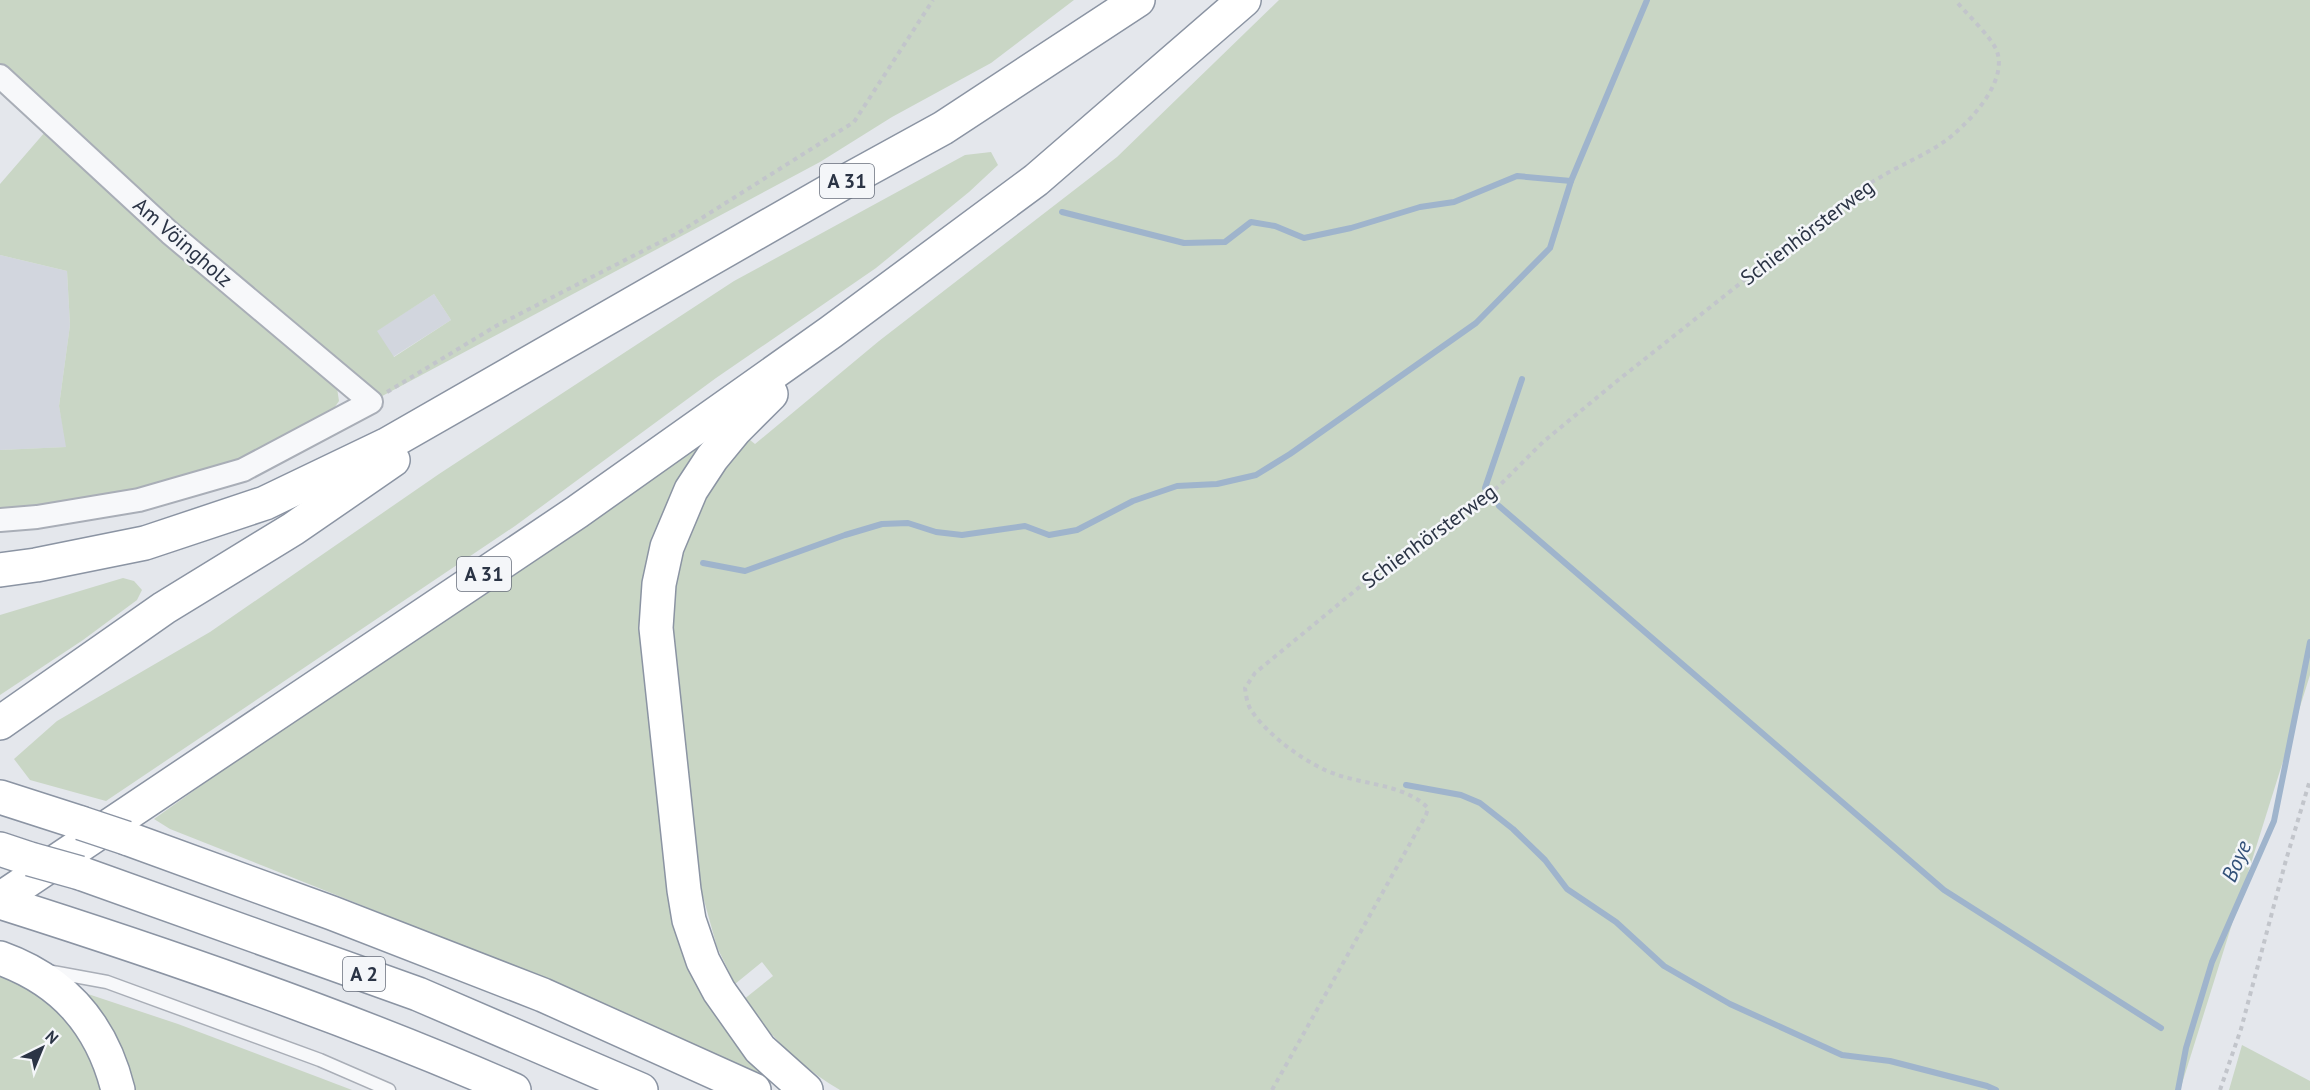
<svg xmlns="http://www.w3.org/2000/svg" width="2310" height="1090" font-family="'PT Sans',sans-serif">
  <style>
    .built { fill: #d2d6de }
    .green { fill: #c9d6c5; fill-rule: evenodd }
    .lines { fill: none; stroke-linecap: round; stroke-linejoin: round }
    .stream { stroke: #9fb4cc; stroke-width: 6 }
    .service-casing { stroke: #a9aeb7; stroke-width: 15 }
    .minor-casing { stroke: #a9aeb7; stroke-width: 26 }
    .motorway-casing { stroke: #8b94a3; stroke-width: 36 }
    .path { stroke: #c2c5cb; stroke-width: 4; stroke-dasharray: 4.5 4.5; stroke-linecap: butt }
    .service { stroke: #f7f8fa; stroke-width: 12 }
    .minor { stroke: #f7f8fa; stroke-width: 22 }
    .motorway { stroke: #fff; stroke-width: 33 }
    .motorway-bridge-casing { stroke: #8b94a3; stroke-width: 36; stroke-linecap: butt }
    .motorway-bridge { stroke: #fff; stroke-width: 33 }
    .labels { text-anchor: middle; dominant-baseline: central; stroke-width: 5; stroke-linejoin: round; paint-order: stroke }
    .shield { fill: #f4f6f9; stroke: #676e7b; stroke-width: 1.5 }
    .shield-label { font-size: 20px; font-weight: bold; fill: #2b3445 }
    .street-label { font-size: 21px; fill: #2b3445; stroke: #f4f6f9 }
    .water-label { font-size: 22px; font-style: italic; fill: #34527a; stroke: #f4f6f9 }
  </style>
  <rect width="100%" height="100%" fill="#e4e7ec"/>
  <!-- built -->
  <g class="built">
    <path d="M0 255 67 271 70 325 59 406 67 447 0 450Z"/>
    <path d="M434 294 451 320 393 357 376 331Z"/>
  </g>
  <!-- green -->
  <g class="green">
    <path d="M0 0H1074L991 63 892 117 820 162 371 402 0 76ZM434 294 451 320 394 357 377 331Z"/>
    <path d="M1279 0H2310V675L2180 1090H840C801 1068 770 1035 743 1000L773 976 762 962 735 984 717 947 695 868 668 637 674 559 691 510 745 436 755 444 879 341 1117 157Z"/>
    <path d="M45 132 337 388 339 401 330 414 257 455 90 503 0 514V450L66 447 59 406 70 325 67 271 0 255V184Z"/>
    <path d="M991 152 998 165 969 192 876 268 716 378 515 526 106 801 30 780 14 759 57 721 210 632 439 474 734 281 965 155Z"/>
    <path d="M708 436 664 509 657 539 669 884 766 1077C570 988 370 908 170 829L154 819 355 676Z"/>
    <path d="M123 578 134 581 142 590 137 600 83 640 0 695V615Z"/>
    <path d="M0 972 67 987 178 1024 352 1090H0Z"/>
    <path d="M2242 1045 2310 1081V1090H2229Z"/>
  </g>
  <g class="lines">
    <!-- stream -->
    <g class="stream">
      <path d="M1062 212 1184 243 1225 242 1251 222 1275 226 1304 238 1351 228 1420 207 1454 202 1517 176 1571 181"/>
      <path d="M1485 488 1522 379"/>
      <path d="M1499 506 1944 890 2161 1028"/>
      <path d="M703 563 745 571 845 535 882 524 908 523 936 532 962 535 1025 526 1049 535 1077 530 1133 501 1177 486 1217 484 1256 475 1290 454 1476 323 1550 248 1571 181 1647 0"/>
      <path d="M1406 785 1461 795 1480 803 1513 829 1545 860 1567 889 1616 922 1664 966 1730 1004 1842 1055 1890 1061 1987 1086 1996 1090"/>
      <path d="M2178 1090 2186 1048 2212 962 2274 821 2310 642"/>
    </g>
    <!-- service casing -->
    <g class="service-casing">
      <path id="service" d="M47 971 107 982 320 1060 389 1090"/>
    </g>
    <!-- minor casing -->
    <g class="minor-casing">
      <path id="minor" d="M0 76 170 233 371 402 243 470 139 500 37 517 0 520"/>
    </g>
    <!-- motorway casing -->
    <g class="motorway-casing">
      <g id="motorway">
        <path d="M771 394 735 430 712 458 691 490 667 547 659 584 656 628 684 890 689 920 703 961 719 991 760 1049 806 1090"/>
        <path d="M0 570 36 565 145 543 265 503 386 445 850 179 943 128 1138 0"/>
        <path d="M0 723 164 608 293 529 393 460"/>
        <path d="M0 797 81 823"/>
        <path d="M126 838 332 913 543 995 754 1090"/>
        <path d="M0 849 30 859"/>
        <path d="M80 873 418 994 641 1090"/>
        <path d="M0 899 577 512 831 332 1036 180 1244 0"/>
        <path d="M0 902C174 957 347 1017 514 1090"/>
        <path d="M0 958C64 981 102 1025 118 1090"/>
      </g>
    </g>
    <!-- path -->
    <g class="path">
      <path d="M387 392 496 326 678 233 854 122 933 0"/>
      <path d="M1272 1090 1426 815 1428 808C1405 785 1368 785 1338 775 1309 766 1268 736 1251 710 1247 704 1246 695 1245 688L1255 673 1413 543 1472 508 1499 486 1543 442 1617 381 1848 198C1858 191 1868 184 1879 178 1903 163 1932 153 1954 134 1975 116 2009 78 1996 49 1990 36 1966 13 1955 0"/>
      <path d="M2220 1090 2241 1029 2286 860 2310 780"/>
    </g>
    <!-- service -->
    <use href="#service" class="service"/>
    <!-- minor -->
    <use href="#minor" class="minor"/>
    <!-- motorway -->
    <use href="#motorway" class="motorway"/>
    <!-- motorway-bridge casing -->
    <g class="motorway-bridge-casing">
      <g id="motorway-bridge">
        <path d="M81 823 126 838"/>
        <path d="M30 859 80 873"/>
      </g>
    </g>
    <!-- motorway-bridge -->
    <use href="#motorway-bridge" class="motorway-bridge"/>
  </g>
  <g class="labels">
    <!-- shield labels -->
    <g class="shield">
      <rect x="820" y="164" width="54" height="34" rx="4.5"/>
      <rect x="457" y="557" width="54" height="34" rx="4.5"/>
      <rect x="343" y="957" width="42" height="34" rx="4.5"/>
    </g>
    <g class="shield-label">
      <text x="847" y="181">A 31</text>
      <text x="484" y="574">A 31</text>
      <text x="364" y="974">A 2</text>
    </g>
    <!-- street labels -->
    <g class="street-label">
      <text transform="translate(1807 232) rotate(-37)">Schienhörsterweg</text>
      <text transform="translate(183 242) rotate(41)">Am Vöingholz</text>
      <text transform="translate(1429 536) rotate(-36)">Schienhörsterweg</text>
    </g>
    <!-- water labels -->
    <g class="water-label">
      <text transform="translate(2236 861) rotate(-66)">Boye</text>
    </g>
  </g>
  <!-- north arrow -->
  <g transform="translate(42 1048) rotate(43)" stroke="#f4f6f9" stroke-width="4.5" paint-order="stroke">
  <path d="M0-4.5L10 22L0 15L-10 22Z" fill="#2b3445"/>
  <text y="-9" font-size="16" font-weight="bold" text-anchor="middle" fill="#2b3445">N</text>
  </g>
</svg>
